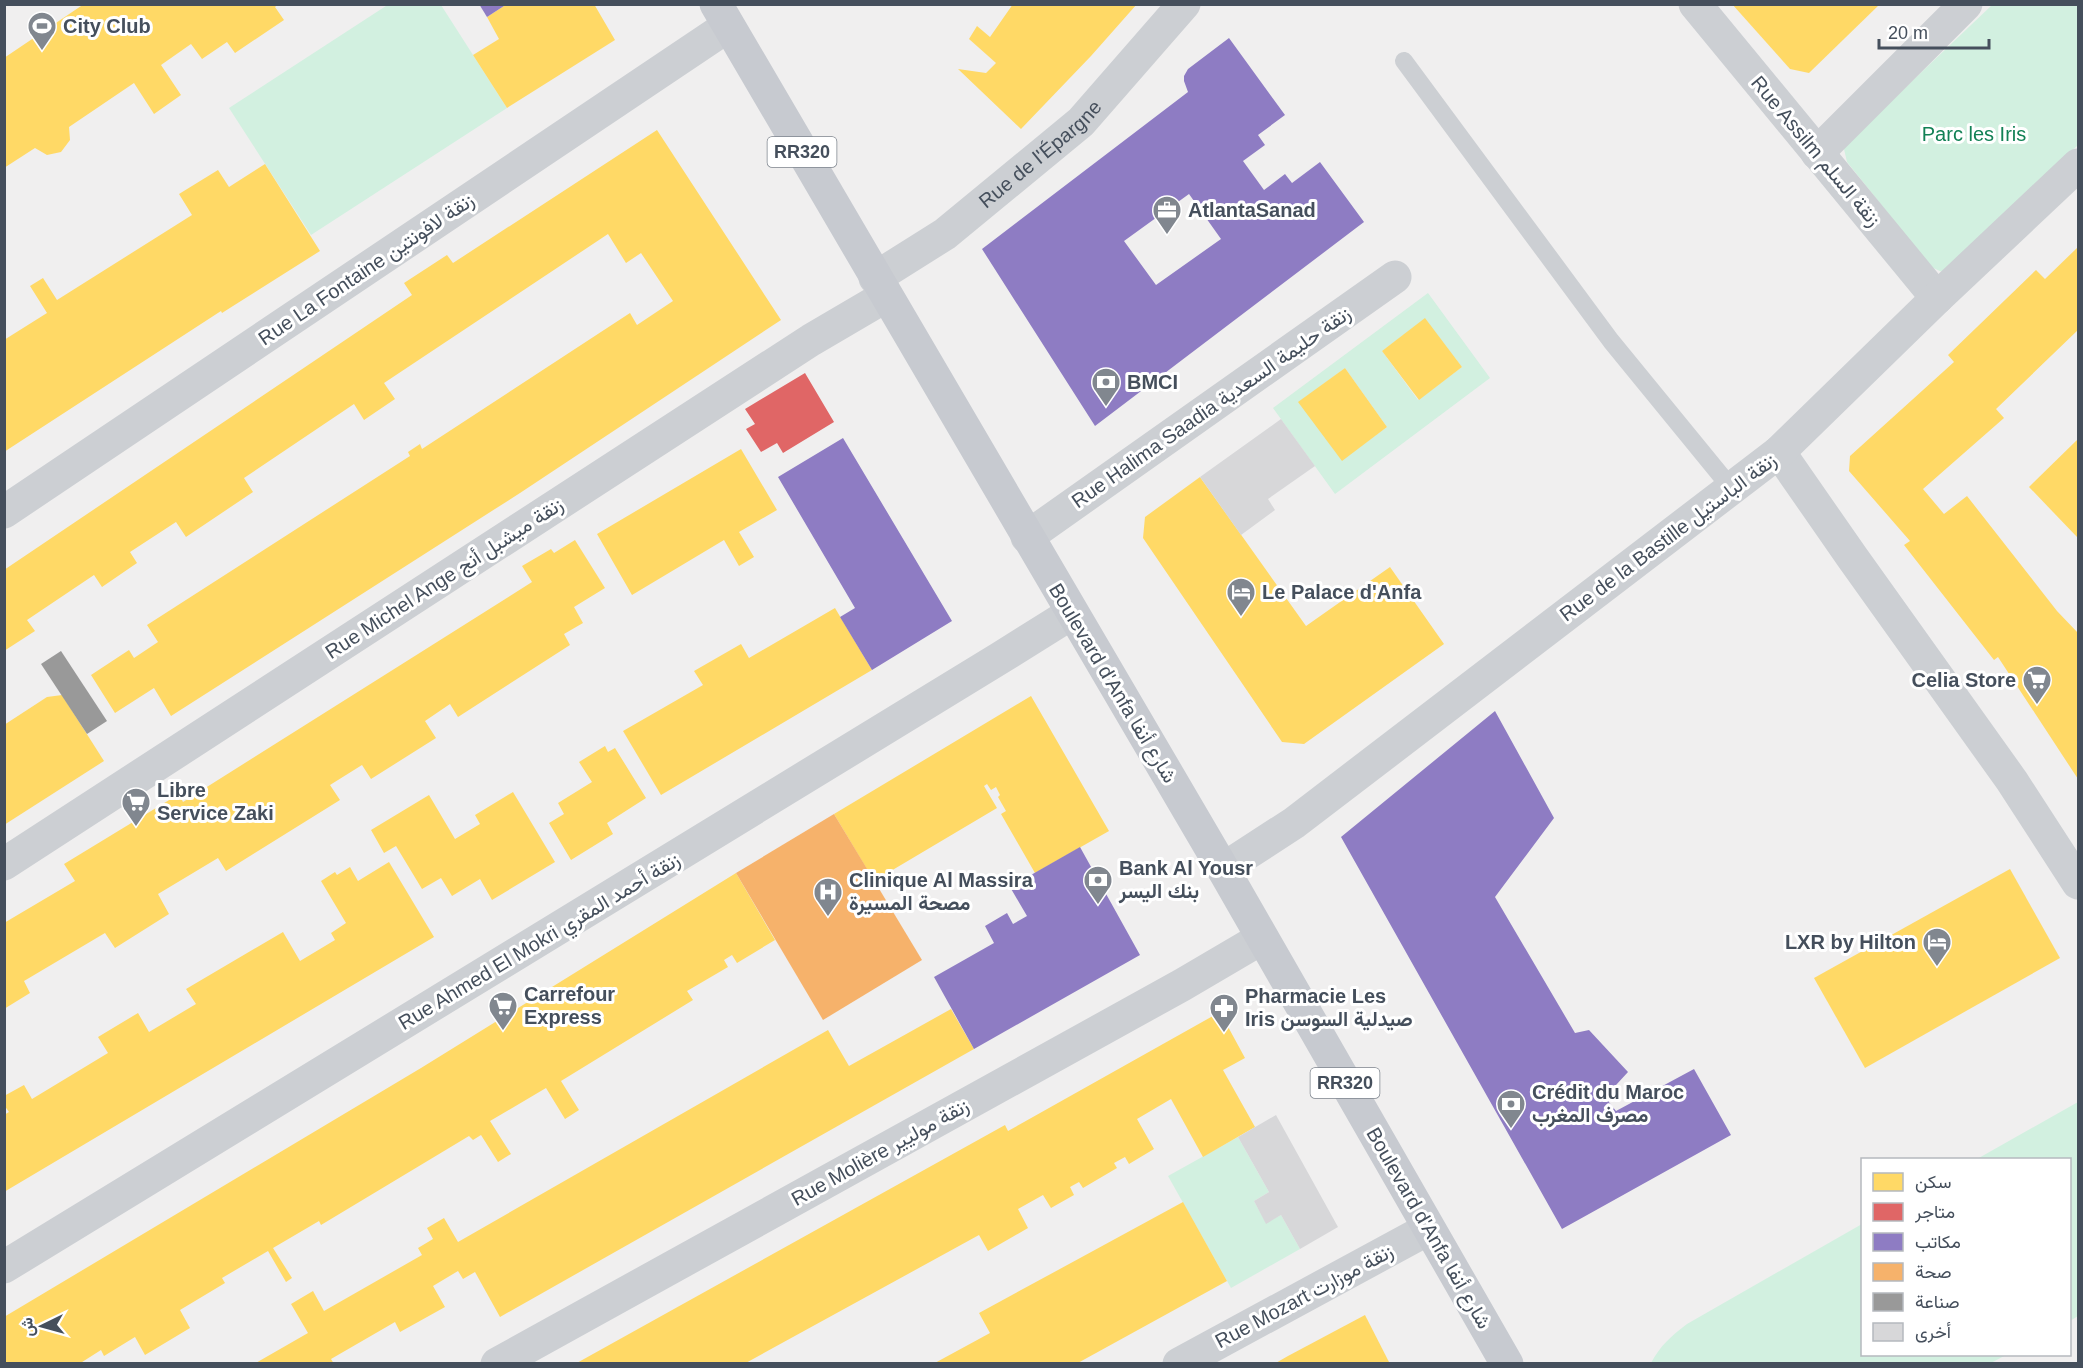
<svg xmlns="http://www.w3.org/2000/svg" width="2083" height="1368" font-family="Arial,Vazirmatn,sans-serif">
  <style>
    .green { fill: #d2f0e0; fill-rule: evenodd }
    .homes { fill: #ffd966 }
    .shops { fill: #e06666 }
    .offices { fill: #8e7cc3; fill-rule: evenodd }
    .health { fill: #f6b26b }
    .industry { fill: #999 }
    .building { fill: #d7d7d9 }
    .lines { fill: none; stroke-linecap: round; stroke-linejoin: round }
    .service { stroke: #cccfd3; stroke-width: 18 }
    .minor { stroke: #cccfd3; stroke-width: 33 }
    .primary { stroke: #c7cad0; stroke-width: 33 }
    .labels { text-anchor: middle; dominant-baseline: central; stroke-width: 6; stroke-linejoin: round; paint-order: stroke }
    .shield { fill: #fff; stroke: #7d848d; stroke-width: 1.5 }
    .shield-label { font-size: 18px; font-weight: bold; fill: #454f5c }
    .poi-label { font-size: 20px; font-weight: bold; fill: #454f5c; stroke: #fff; text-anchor: start }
    .park-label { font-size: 20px; fill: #128155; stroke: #fff }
    .street-label { font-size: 20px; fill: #454f5c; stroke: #fff }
  </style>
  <rect width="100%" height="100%" fill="#f0efef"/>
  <!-- green -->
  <g class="green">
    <path d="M389 4 441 5 507 108 311 235 229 108Z"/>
    <path d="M1992 5H2078V145L1950 270 1942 272 1931 267 1847 162 1844 149 1846 144Z"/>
    <path d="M1428 293 1490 378 1335 494 1273 408ZM1425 319 1462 367 1418 400 1382 351ZM1345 368 1387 427 1342 460 1299 402Z"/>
    <path d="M2078 1102V1316L2070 1321V1160L1977 1159Z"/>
    <path d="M1238 1137 1269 1192 1254 1201 1266 1223 1281 1215 1300 1249 1231 1288 1168 1176Z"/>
    <path d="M1862 1224V1354L2006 1355 1989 1364 1651 1363C1660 1346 1671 1336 1687 1324Z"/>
  </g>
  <!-- homes -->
  <g class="homes">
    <path d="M84 4H278L275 7 284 20 235 53 227 42 202 59 191 44 161 65 181 95 154 114 134 83 69 127 70 140 61 152 47 155 35 148 4 168V58Z"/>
    <path d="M507 4H594L615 40 507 108 473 55 499 39 487 17Z"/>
    <path d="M1013 4H1137L1091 56 1021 129 958 69 986 73 996 63 969 39 977 26 990 37Z"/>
    <path d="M1732 4H1880L1809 73 1790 69Z"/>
    <path d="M657 130 781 320 520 493 171 716 154 688 115 713 91 675 129 650 134 658 158 642 147 625 410 456 408 452 420 444 422 449 630 313 637 325 673 301 641 253 626 263 608 234 384 383 395 399 364 420 354 404 244 478 253 492 186 537 176 522 130 552 137 563 102 587 94 575 27 620 35 631 4 651V570L412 295 404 283 447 255 453 263Z"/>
    <path d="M265 164 320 251 233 306 222 313 221 311 4 452V340L47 313 30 286 43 278 57 300 192 215 179 194 218 170 229 187Z"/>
    <path d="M2078 247V330L1996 409 2004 418 1923 489 1944 514 1967 496 2057 611 2078 633V779L1998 657 1994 660 1904 545 1910 541 1849 471 1850 456 1954 362 1948 355 2036 270 2045 279Z"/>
    <path d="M1425 318 1462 367 1419 400 1382 351Z"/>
    <path d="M1345 368 1387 427 1342 461 1298 402Z"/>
    <path d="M2078 439V538L2029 487Z"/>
    <path d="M741 449 777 510 739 532 754 557 739 566 724 540 632 595 597 534Z"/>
    <path d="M1200 477 1306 626 1390 567 1444 644 1304 744 1282 742 1143 538 1145 517Z"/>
    <path d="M575 540 605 588 574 607 583 623 564 634 570 645 458 717 450 704 425 721 436 738 371 779 362 765 330 785 340 800 226 871 218 858 158 894 169 914 115 948 105 933 24 981 30 993 4 1009V923L75 881 64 864 179 794 183 802 418 654 532 582 522 566 551 549 554 553Z"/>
    <path d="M835 608 872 670 661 795 623 731 703 685 694 671 741 644 749 658Z"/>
    <path d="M62 695 104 761 4 825V725L47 697Z"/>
    <path d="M1031 696 1109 831 1035 873 1001 814 1006 811 998 797 1000 795 996 787 991 790 987 784 984 786 997 808 874 881 834 814Z"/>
    <path d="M605 746 608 752 615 748 646 798 607 823 613 834 571 860 549 823 564 814 558 803 592 782 579 762Z"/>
    <path d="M513 792 555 862 492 900 480 879 452 896 441 878 422 889 396 846 384 853 371 830 429 795 455 839 480 824 475 815Z"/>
    <path d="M389 862 434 937 4 1192V1115L9 1112 4 1105V1096L24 1085 32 1099 108 1053 98 1037 138 1013 149 1032 196 1004 186 989 283 932 300 961 335 940 331 933 346 923 321 881 335 872 337 875 350 867 358 881Z"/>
    <path d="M2010 869 2060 958 1865 1068 1814 978Z"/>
    <path d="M736 873 775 940 737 963 732 955 724 960 728 967 687 991 693 1000 561 1081 579 1110 565 1119 546 1088 490 1121 511 1154 498 1162 481 1135 473 1140 469 1136 321 1225 319 1221 273 1248 292 1278 286 1282 268 1251 222 1278 225 1283 180 1310 190 1328 145 1355 135 1337 104 1356 101 1350 79 1364H4V1317L421 1068Z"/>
    <path d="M951 1009 974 1049 500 1317 475 1272 463 1279 458 1271 433 1286 445 1307 400 1332 395 1322 331 1359 334 1364H254L308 1333 291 1304 313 1291 324 1311 422 1255 418 1248 433 1239 427 1228 444 1218 458 1242 828 1030 849 1066Z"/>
    <path d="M1220 1012 1245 1058 1223 1070 1255 1127 1203 1157 1171 1099 1137 1119 1154 1149 1129 1164 1125 1157 1114 1163 1117 1168 1083 1188 1079 1182 1070 1187 1074 1195 1051 1208 1043 1195 1018 1209 1028 1228 988 1251 979 1235 744 1364H575L1005 1125 1008 1131Z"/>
    <path d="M1183 1202 1227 1281 1076 1364H933L990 1333 979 1313Z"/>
    <path d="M1365 1315 1390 1364H1274L1288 1356Z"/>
  </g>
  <!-- shops -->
  <path class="shops" d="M805 373 834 422 783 453 777 443 761 452 746 429 755 424 745 409Z"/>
  <!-- offices -->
  <g class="offices">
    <path d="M479 4H507L487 17Z"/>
    <path d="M1229 38 1285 115 1258 135 1265 145 1243 161 1264 190 1285 174 1292 183 1320 162 1364 222 1095 426 982 249 1188 92 1184 81V76L1188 69ZM1189 194 1221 239 1156 285 1124 241Z"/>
    <path d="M843 438 952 621 872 670 840 617 855 608 778 477Z"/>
    <path d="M1495 711 1554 818 1495 897 1575 1033 1589 1030 1628 1072 1605 1097 1616 1111 1694 1069 1731 1135 1562 1229 1341 837Z"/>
    <path d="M1080 847 1140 955 974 1049 934 977 994 943 985 926 1007 913 1013 924 1027 916 1010 887Z"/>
  </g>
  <!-- health -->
  <path class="health" d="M834 814 922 960 823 1020 736 873Z"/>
  <!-- industry -->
  <path class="industry" d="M61 651 107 721 87 734 41 664Z"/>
  <!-- building -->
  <g class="building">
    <path d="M1281 419 1315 466 1268 499 1275 510 1241 535 1200 477Z"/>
    <path d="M1276 1115 1338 1227 1300 1249 1281 1215 1266 1224 1254 1201 1269 1192 1238 1137Z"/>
  </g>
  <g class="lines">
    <!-- service -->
    <path class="service" d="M1404 61 1611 341 1732 489"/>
    <!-- minor -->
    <g class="minor">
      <path d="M1695 4 1937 298"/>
      <path d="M1817 153 1966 4"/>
      <path id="s1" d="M875 278 945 234 1081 122 1184 4"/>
      <path d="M1779 452 1852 557 2012 781 2078 883"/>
      <path d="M4 512 728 26"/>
      <path d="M1027 537 1395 277"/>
      <path d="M4 864 811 340 886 296"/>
      <path d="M1223 869 1294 823 1779 452 1937 298 2078 165"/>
      <path d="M4 1267 1000 658 1072 613"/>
      <path d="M497 1364 1182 985 1262 938"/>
      <path d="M1179 1364 1428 1229"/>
    </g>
    <!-- primary -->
    <path class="primary" d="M716 4 1223 869 1507 1364"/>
  </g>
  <!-- icons -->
  <defs>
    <g id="stadium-pin" transform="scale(1.5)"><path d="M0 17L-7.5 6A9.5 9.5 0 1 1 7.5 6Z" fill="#81878f" stroke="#fff"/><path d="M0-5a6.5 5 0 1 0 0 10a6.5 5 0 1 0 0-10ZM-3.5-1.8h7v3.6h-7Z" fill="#fff"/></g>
    <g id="office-pin" transform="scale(1.5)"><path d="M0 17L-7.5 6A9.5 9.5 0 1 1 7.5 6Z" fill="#81878f" stroke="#fff"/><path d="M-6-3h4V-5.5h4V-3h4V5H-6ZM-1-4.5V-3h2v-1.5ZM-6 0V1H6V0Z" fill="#fff"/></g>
    <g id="bank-pin" transform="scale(1.5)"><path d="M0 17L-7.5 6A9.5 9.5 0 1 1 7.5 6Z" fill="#81878f" stroke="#fff"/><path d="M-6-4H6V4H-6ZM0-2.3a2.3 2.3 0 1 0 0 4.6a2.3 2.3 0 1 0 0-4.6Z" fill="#fff"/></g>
    <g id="hotel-pin" transform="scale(1.5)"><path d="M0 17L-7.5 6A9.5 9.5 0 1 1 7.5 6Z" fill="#81878f" stroke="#fff"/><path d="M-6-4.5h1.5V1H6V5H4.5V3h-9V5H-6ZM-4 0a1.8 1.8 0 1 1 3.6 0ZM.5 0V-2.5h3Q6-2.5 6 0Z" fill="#fff"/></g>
    <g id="supermarket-pin" transform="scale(1.5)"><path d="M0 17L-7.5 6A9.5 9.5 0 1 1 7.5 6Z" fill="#81878f" stroke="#fff"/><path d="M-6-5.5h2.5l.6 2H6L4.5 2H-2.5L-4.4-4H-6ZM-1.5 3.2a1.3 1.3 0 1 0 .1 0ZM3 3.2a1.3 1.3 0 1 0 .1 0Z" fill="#fff"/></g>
    <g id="hospital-pin" transform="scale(1.5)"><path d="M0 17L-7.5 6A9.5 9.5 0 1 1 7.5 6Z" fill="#81878f" stroke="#fff"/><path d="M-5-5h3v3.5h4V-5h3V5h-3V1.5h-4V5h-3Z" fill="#fff"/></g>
    <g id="pharmacy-pin" transform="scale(1.5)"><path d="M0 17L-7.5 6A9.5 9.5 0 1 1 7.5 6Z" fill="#81878f" stroke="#fff"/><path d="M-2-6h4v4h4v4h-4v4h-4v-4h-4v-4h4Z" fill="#fff"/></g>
  </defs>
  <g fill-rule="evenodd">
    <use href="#stadium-pin" x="42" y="26"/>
    <use href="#office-pin" x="1167" y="210"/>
    <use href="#bank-pin" x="1106" y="382"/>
    <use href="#hotel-pin" x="1241" y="592"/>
    <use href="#supermarket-pin" x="2037" y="680"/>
    <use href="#supermarket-pin" x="136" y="802"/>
    <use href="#bank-pin" x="1098" y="880"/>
    <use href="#hospital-pin" x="828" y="892"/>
    <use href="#hotel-pin" x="1937" y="942"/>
    <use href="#supermarket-pin" x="503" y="1006"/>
    <use href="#pharmacy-pin" x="1224" y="1008"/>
    <use href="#bank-pin" x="1511" y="1104"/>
  </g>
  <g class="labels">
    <!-- shield labels -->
    <g class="shield">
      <rect x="767.5" y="137" width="69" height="30" rx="4.5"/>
      <rect x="1310.5" y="1068" width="69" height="30" rx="4.5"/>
    </g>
    <g class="shield-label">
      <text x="802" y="152">RR320</text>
      <text x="1345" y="1083">RR320</text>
    </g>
    <!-- poi labels -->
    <g class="poi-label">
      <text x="63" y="26">City Club</text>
      <text x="1188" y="210">AtlantaSanad</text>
      <text x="1127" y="382">BMCI</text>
      <text x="1262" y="592">Le Palace d'Anfa</text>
      <text x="2016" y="680" text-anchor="end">Celia Store</text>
      <text x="157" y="790">Libre<tspan x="157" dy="23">Service Zaki</tspan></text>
      <text x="1119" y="868">Bank Al Yousr<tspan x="1119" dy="23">بنك اليسر</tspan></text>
      <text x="849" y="880">Clinique Al Massira<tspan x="849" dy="23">مصحة المسيرة</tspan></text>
      <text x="1916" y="942" text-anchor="end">LXR by Hilton</text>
      <text x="524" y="994">Carrefour<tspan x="524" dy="23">Express</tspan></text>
      <text x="1245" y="996">Pharmacie Les<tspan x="1245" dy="23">Iris صيدلية السوسن</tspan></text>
      <text x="1532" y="1092">Crédit du Maroc<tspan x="1532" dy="23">مصرف المغرب</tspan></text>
    </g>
    <!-- park labels -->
    <g class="park-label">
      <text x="1974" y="134">Parc les Iris</text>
    </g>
    <!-- street labels -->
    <g class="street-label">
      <text transform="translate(1816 151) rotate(50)">Rue Assilm زنقة السلم</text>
      <text stroke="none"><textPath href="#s1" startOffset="207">Rue de l'Épargne</textPath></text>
      <text transform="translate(366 269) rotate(-34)">Rue La Fontaine زنقة لافونتين</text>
      <text transform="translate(1211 407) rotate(-35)">Rue Halima Saadia زنقة حليمة السعدية</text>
      <text transform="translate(1668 537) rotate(-37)">Rue de la Bastille زنقة الباستيل</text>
      <text transform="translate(444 578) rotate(-33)">Rue Michel Ange زنقة ميشبل أنج</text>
      <text transform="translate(1113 683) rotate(59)">Boulevard d'Anfa شارع أنفا</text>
      <text transform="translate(539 941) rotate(-31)">Rue Ahmed El Mokri زنقة أحمد المقري</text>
      <text transform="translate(880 1152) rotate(-29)">Rue Molière زنقة موليير</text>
      <text transform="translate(1429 1228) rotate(60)">Boulevard d'Anfa شارع أنفا</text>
      <text transform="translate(1304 1296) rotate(-28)">Rue Mozart زنقة موزارت</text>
    </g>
  </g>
  <!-- border -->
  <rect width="2083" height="1368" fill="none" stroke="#454f5c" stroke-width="12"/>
  <!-- legend -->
  <rect x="1861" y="1158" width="210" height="198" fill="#ffffff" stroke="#b5b9be" stroke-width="1.5"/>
  <rect x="1873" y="1173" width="30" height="18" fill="#ffd966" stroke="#b5b9be" stroke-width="1.5"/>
  <text x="1915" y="1188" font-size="18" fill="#454f5c">سكن</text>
  <rect x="1873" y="1203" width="30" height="18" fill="#e06666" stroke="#b5b9be" stroke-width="1.5"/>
  <text x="1915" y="1218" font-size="18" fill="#454f5c">متاجر</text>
  <rect x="1873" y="1233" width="30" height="18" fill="#8e7cc3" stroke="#b5b9be" stroke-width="1.5"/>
  <text x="1915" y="1248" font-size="18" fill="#454f5c">مكاتب</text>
  <rect x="1873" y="1263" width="30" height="18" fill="#f6b26b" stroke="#b5b9be" stroke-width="1.5"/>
  <text x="1915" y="1278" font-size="18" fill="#454f5c">صحة</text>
  <rect x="1873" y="1293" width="30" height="18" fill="#999999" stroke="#b5b9be" stroke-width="1.5"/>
  <text x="1915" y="1308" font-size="18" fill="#454f5c">صناعة</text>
  <rect x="1873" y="1323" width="30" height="18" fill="#d7d7d9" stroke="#b5b9be" stroke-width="1.5"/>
  <text x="1915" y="1338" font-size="18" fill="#454f5c">أخرى</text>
  <!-- north arrow -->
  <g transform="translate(42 1326) rotate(265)" stroke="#ffffff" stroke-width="4.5" paint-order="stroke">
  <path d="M0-4.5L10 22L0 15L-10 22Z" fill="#454f5c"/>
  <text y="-9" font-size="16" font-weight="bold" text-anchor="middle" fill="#454f5c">ش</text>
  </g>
  <!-- scale -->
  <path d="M1879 39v9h110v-9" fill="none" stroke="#454f5c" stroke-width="3"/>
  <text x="1888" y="39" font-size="18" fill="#454f5c" stroke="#ffffff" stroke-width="4.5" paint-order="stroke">20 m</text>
</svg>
